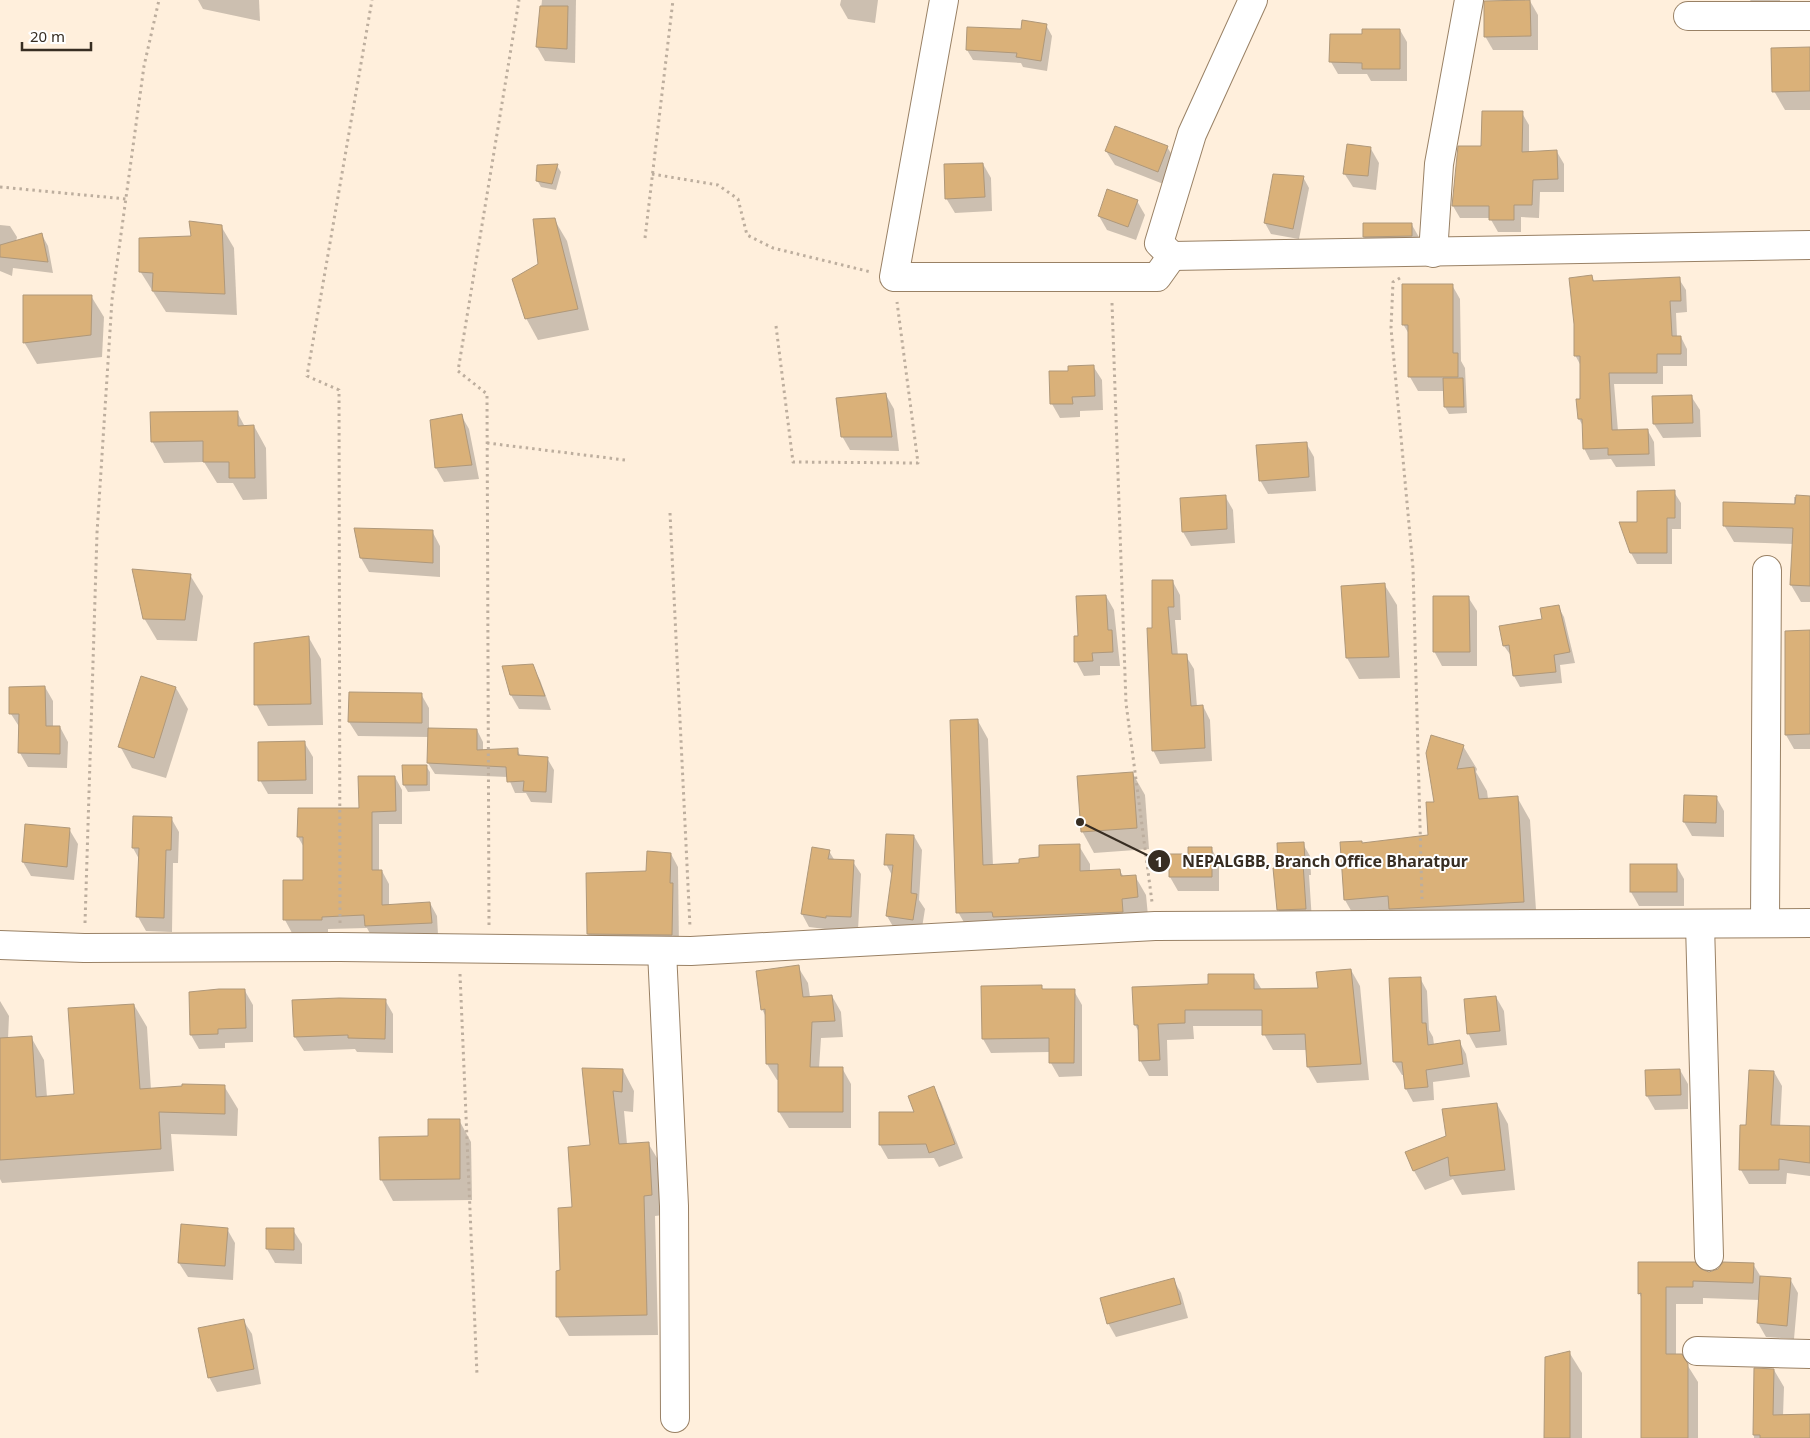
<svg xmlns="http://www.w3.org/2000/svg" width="1810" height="1438" font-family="'Noto Sans',sans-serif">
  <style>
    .shadow { fill: #0003 }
    .building { fill: #dab179; stroke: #af987a }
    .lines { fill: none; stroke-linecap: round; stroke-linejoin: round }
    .minor-casing { stroke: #998165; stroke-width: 30 }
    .path { stroke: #bdae9e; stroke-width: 3; stroke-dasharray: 2.5 4; stroke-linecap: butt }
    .minor { stroke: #fff; stroke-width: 28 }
    .leader { fill: none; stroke: #372d22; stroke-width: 2 }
    .callout-dot { fill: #372d22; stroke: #fff; stroke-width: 2 }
    .mark-label { font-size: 15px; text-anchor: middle; font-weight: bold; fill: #fff }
    .callout-label { font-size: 16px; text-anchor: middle; font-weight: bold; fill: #372d22; stroke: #fff; stroke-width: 4; stroke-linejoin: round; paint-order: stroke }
  </style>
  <rect width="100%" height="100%" fill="#ffefdc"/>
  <!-- shadow -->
  <g class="shadow">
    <path d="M198 0H259L260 21 203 9Z"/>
    <path d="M542 0H576L575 63 545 61 537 47Z"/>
    <path d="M841 0H878L875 23 848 19 840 5Z"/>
    <path d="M1750 0H1780V11L1756 10Z"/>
    <path d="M1530 1 1538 15V50H1493L1485 36Z"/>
    <path d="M1046 25 1052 36 1047 71 1023 67 1021 63 973 60 967 50 1022 30Z"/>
    <path d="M1400 30 1407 42V81H1371L1367 74H1338L1331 62 1363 36Z"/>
    <path d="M1810 48V110H1785L1774 91Z"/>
    <path d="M1522 113 1529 125V153L1557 152 1564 164V192H1540L1539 218 1521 217V232H1498L1490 218H1460L1453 206 1483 147Z"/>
    <path d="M1167 147 1176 161 1166 185 1115 165 1106 151Z"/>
    <path d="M1371 149 1379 163 1376 190 1353 187 1344 173Z"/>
    <path d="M983 164 991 178 992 211 955 213 946 198Z"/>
    <path d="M557 166 561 172 556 190 541 187 537 180Z"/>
    <path d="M1303 177 1309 188 1299 239 1271 234 1265 223Z"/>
    <path d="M1137 201 1145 215 1136 240 1107 230 1099 216Z"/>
    <path d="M554 219 567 241 589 330 538 340 526 318Z"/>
    <path d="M0 225 10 226 17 237 16 242 42 235 48 246 53 273 13 268 12 276 0 271Z"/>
    <path d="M1412 225 1420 239 1373 251 1364 237Z"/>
    <path d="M221 226 234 248 237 315 166 312 140 271 192 237Z"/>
    <path d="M1591 276 1595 282 1679 279 1686 290 1687 312 1676 313 1677 337H1681L1687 349V366H1663V384H1614L1618 431H1648L1654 442 1655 466 1616 467 1611 459 1590 460 1584 448 1583 426 1579 419 1581 366 1575 355Z"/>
    <path d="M1452 285 1460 299 1461 361 1465 368 1467 413 1449 414 1445 407 1444 391H1418L1410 377 1409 334 1403 324Z"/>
    <path d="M91 296 104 317 102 357 37 364 24 342Z"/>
    <path d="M1093 366 1102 380 1103 410 1080 411V417L1060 418 1052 404 1051 373 1070 372Z"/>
    <path d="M886 395 894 409 899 451 850 450 842 436Z"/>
    <path d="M1691 396 1700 410 1701 437 1663 438 1654 424V398Z"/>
    <path d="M237 412 245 427 254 426 266 448 267 499 243 500 233 483H217L204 462 164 463 152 441Z"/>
    <path d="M461 415 469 429 479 479 444 482 436 468 432 421Z"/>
    <path d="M1306 443 1314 457 1316 491 1268 494 1260 480Z"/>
    <path d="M1674 492 1681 503V529H1672V564H1637L1631 553 1638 523Z"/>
    <path d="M1225 496 1233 510 1235 543 1191 546 1183 532Z"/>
    <path d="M1794 497H1810V602H1801L1791 585 1794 544 1734 542 1724 525 1794 505Z"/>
    <path d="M432 531 440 546V577L369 572 361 558Z"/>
    <path d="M190 575 203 596 197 641 157 640 144 618Z"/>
    <path d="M1173 582 1180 595 1181 620H1175L1178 656H1186L1194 669 1197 707 1203 706 1210 720 1212 761 1160 764 1153 750 1154 629Z"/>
    <path d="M1384 584 1397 605 1400 678 1359 679 1347 658Z"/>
    <path d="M1106 596 1114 610 1120 666H1100V675L1084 676 1076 661 1079 637Z"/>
    <path d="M1468 597 1477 611V666H1442L1434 651Z"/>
    <path d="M1558 606 1564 617 1575 663 1560 665 1562 683 1520 687 1514 676 1512 657 1504 646 1501 627 1544 620Z"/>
    <path d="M1810 631V749H1794L1786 735 1785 699H1787Z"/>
    <path d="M309 638 321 659 323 725 268 726 256 704Z"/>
    <path d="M532 666 540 680 551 710 519 709 511 695Z"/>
    <path d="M45 687 53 701V727H60L68 742 67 768 28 767 20 753V728L11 714Z"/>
    <path d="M176 688 188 709 166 778 132 768 120 746Z"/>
    <path d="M421 694 429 708V729L477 730 483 742V751L517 749 521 757 547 758 554 770 552 803 531 802 526 793H515L508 777 435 774 428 763 429 737 358 736 349 722Z"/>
    <path d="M978 721 988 739 993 866 1021 864 1079 846 1090 864V872L1119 870 1124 877 1135 876 1146 895 1148 916 969 931 958 912Z"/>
    <path d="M304 742 313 757V794H268L260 780Z"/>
    <path d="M1463 746 1477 769 1476 772 1487 791 1488 799 1517 797 1530 820 1537 925 1358 923 1345 900 1362 844 1429 836 1435 803Z"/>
    <path d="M426 766 430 772V791L408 792 404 785Z"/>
    <path d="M1133 774 1145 795 1149 849 1094 853 1082 831Z"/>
    <path d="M395 777 402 790V824H379V871H382L389 884V906L430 903 437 916 438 935 373 939 367 928 328 929V932L292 933 285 920 305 881V849L298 837 299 809H360Z"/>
    <path d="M1716 797 1724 811V837L1692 836 1684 822Z"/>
    <path d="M171 818 179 832 178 863H173L172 932 146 931 138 917 139 859 133 848Z"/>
    <path d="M26 826 69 829 78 844 74 880 31 876 23 862Z"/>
    <path d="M914 836 922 850 919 900 925 909 921 934 895 930 887 916 893 877 886 864Z"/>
    <path d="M1303 844 1310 856 1311 875H1309L1312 921H1285L1278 909 1279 868Z"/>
    <path d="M1211 848 1219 862V891H1178L1170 877V856L1190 855Z"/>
    <path d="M829 851 835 861 853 862 861 874 858 930H833L809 927 802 914Z"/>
    <path d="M671 854 678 867 679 948 596 947 588 934 647 872Z"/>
    <path d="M1676 865 1684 879V906H1639L1631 892Z"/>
    <path d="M798 967 808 983 810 997 832 996 841 1012 843 1037 821 1038 819 1068H842L851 1084V1128H789L779 1112V1080H777L767 1064 766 1017 762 1009Z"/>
    <path d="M1351 970 1360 986 1369 1080 1317 1083 1308 1067 1307 1050H1273L1264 1034V1026H1193L1194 1039 1167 1040 1168 1076H1149L1140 1060 1139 1032 1135 1025 1133 989 1210 985 1253 975 1262 990H1319Z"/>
    <path d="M1420 978 1427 991 1429 1030 1433 1037 1434 1045 1459 1041 1466 1054 1470 1077 1433 1082 1434 1100 1413 1102 1406 1089 1404 1075H1402L1394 1062Z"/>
    <path d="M1041 986 1044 991H1074L1082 1005V1076L1059 1077 1051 1063 1050 1052 991 1053 983 1039Z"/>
    <path d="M245 991 253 1005V1042L225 1043V1048L199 1049 191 1035Z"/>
    <path d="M1496 997 1504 1011 1507 1045 1476 1048 1468 1033Z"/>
    <path d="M385 1000 393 1014V1053L357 1052 355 1049 304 1051 295 1037Z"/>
    <path d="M0 1001 9 1016 8 1039 31 1037 44 1060 47 1097 75 1095 134 1005 147 1027 151 1090 224 1086 238 1109 237 1136 171 1134 174 1171 2 1183 0 1179Z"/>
    <path d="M583 1069 623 1070 634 1091 633 1112 624 1111 627 1144 648 1143 660 1163 663 1215 655 1216 658 1335 569 1336 557 1316 561 1272 573 1209 592 1146Z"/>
    <path d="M1680 1070 1688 1084V1109L1655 1110 1647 1096 1646 1071Z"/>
    <path d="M1774 1072 1782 1086 1780 1127H1810V1176L1787 1173 1786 1184H1749L1741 1170 1748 1126Z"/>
    <path d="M933 1088 941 1102 963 1158 939 1167 934 1158 888 1159 880 1145 916 1113Z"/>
    <path d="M1497 1104 1508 1124 1515 1190 1462 1195 1453 1179 1425 1190 1414 1171 1447 1137Z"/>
    <path d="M459 1120 471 1142 472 1200 393 1201 381 1179 430 1137Z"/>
    <path d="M227 1229 235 1243 233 1280 188 1277 179 1263Z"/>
    <path d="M267 1229 293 1230 302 1244V1264L275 1263 267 1249Z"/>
    <path d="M1753 1264 1761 1277 1790 1279 1798 1293 1794 1339 1766 1337 1758 1323 1760 1300 1703 1298V1304H1676V1355H1681L1698 1382V1438H1641L1642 1299 1639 1293 1700 1271 1709 1273Z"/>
    <path d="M1173 1279 1181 1293 1188 1318 1116 1337 1108 1323Z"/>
    <path d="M243 1320 252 1334 261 1384 217 1392 209 1377Z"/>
    <path d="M1569 1352 1582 1373V1438H1546Z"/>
    <path d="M1755 1369 1774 1370 1784 1387 1783 1416H1810V1438H1754Z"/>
  </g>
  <!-- building -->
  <g class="building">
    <path d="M1530 0 1531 36 1484 37V1Z"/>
    <path d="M540 6H568L567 49 536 47Z"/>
    <path d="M1022 20 1047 24 1041 61 1016 57 1017 53 966 50 967 27 1021 29Z"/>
    <path d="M1362 29H1400V69H1362V63L1329 62 1330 34H1362Z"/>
    <path d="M1810 47V91L1772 92 1771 48Z"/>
    <path d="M1482 111H1523L1522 152 1557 150 1558 179 1533 180 1532 205H1514V220H1489V206H1452L1458 146H1481Z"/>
    <path d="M1115 126 1168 146 1158 172 1105 151Z"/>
    <path d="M1347 144 1371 147 1368 176 1343 174Z"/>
    <path d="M983 163 985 197 945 199 944 164Z"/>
    <path d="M558 164 552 184 536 181 537 165Z"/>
    <path d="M1273 174 1304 176 1293 229 1264 223Z"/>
    <path d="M1107 189 1138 200 1128 227 1098 216Z"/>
    <path d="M555 218 578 309 525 319 512 279 538 264 533 219Z"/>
    <path d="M189 221 222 225 225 294 152 291 153 273 139 272V238L191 236Z"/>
    <path d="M1363 223H1412V236L1363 237Z"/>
    <path d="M42 233 48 262 0 257V245Z"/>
    <path d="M1592 275 1593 281 1680 277 1681 301H1670L1672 336H1681V354H1657V373H1609L1612 430 1648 429 1649 454 1608 455V448L1583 449 1582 419H1578L1576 399H1580V356H1574V324L1569 278Z"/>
    <path d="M1402 284H1453V353H1458V377H1408V325H1402Z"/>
    <path d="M23 295H92L91 335 23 343Z"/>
    <path d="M1094 365 1095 396 1072 397 1073 404H1050L1049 371H1068V366Z"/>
    <path d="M1443 378H1463L1464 407H1444Z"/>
    <path d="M886 393 892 437H841L836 398Z"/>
    <path d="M1692 395 1693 423 1653 424 1652 396Z"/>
    <path d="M238 411V426L254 425 255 478H229V462H203V441L151 442 150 412Z"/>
    <path d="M462 414 472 465 435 468 430 420Z"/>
    <path d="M1307 442 1309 477 1259 481 1256 445Z"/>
    <path d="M1675 490V518H1667V553H1630L1619 522H1637V491Z"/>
    <path d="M1226 495 1227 529 1182 532 1180 498Z"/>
    <path d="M1796 495 1810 496V586L1790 585 1793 528 1723 526V502L1795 504Z"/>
    <path d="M354 528 433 530V563L360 558Z"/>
    <path d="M132 569 191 574 185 620 143 619Z"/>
    <path d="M1152 580H1173L1174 607H1168L1172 654H1187L1191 706 1203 705 1205 748 1152 751 1147 628H1152Z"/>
    <path d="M1385 583 1389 657 1346 658 1341 586Z"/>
    <path d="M1106 595 1108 630H1112L1113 652 1092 653 1093 661 1074 662V636H1078L1076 596Z"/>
    <path d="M1433 596H1469L1470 652H1433Z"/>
    <path d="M1559 605 1570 652 1554 655 1556 672 1513 676 1509 645 1503 646 1499 626 1542 619 1540 608Z"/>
    <path d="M1810 630V734L1785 735V631Z"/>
    <path d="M309 636 311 704 254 705V643Z"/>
    <path d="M533 664 545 696 510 695 502 666Z"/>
    <path d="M141 676 176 687 154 758 118 747Z"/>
    <path d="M45 686 46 726H60V754L18 753 19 714H9V687Z"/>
    <path d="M349 692 422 693V723L348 722Z"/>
    <path d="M978 719 983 865 1019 863V859L1039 857V845L1080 844V871L1120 869 1121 876 1136 875 1138 897 1122 899 1123 912 993 917 992 912 956 913 950 720Z"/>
    <path d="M428 728 477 729V750L518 748V755L548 757 546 792 523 791 524 781 507 782 506 767 427 763Z"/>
    <path d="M1431 735 1464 745 1457 769 1474 767 1479 799 1518 796 1524 902 1389 909 1388 896 1344 900 1340 842 1362 841V843L1428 835 1426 802H1434L1426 753Z"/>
    <path d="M305 741 306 780 258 781V742Z"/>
    <path d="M402 765H427V785H403Z"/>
    <path d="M1133 772 1137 828 1081 832 1077 776Z"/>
    <path d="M358 776H395L396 811 372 812V870H382V905L430 902 432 923 365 926 364 915 322 917V920H283V880H303V837H297L298 808H359Z"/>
    <path d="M1684 795 1717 796 1716 823 1683 822Z"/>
    <path d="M133 816 172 817 171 850H166L164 918 136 917 139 848H132Z"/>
    <path d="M25 824 70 828 67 867 22 862Z"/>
    <path d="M886 834 914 835 911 893 917 894 913 920 886 916 893 865H884Z"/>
    <path d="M1304 842 1305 863H1303L1306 909 1277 910 1273 868 1278 867 1277 843Z"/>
    <path d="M812 847 830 850 828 859 854 860 851 917 826 916V918L801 914Z"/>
    <path d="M1188 847H1212V877H1169V854H1188Z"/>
    <path d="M647 851 671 853 670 883H673L672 935 587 934 586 873 646 871Z"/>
    <rect x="1630" y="864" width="47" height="28"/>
    <path d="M799 965 803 997 832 995 835 1021 812 1022 810 1067H843V1112H778V1064H766L765 1009 761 1010 756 971Z"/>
    <path d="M1351 969 1361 1064 1307 1067 1305 1034 1262 1035V1010H1185V1023L1158 1024 1160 1060 1139 1061 1138 1025H1134L1132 987 1208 984V974H1254V989L1318 988 1316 972Z"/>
    <path d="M1421 977 1422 1023H1426L1428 1045 1460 1040 1463 1064 1426 1070 1428 1087 1405 1089 1402 1062H1393L1389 978Z"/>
    <path d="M1042 985V989H1075L1074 1063H1049V1038L982 1039 981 986Z"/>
    <path d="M219 989H245L246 1028 218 1029V1034L190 1035 189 992Z"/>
    <path d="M1496 996 1500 1031 1467 1034 1464 999Z"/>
    <path d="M339 998 386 999 385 1039 348 1038V1035L294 1037 292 1000Z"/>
    <path d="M134 1004 140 1089 182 1086V1084L225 1085V1114L159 1112 161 1149 0 1160V1038L32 1036 36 1097 74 1094 68 1008Z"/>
    <path d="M582 1068 623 1069 622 1092 613 1091 619 1144 649 1142 652 1195 644 1196 647 1315 556 1317V1271L560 1270 558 1208 572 1207 568 1147 590 1145Z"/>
    <path d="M1680 1069 1681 1095 1646 1096 1645 1070Z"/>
    <path d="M1749 1070 1774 1071 1771 1125 1810 1126V1163L1779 1159V1170H1739L1740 1125H1746Z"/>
    <path d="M934 1086 955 1144 929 1153 926 1144 879 1145V1112H914L908 1096Z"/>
    <path d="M1497 1103 1505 1170 1450 1176 1448 1157 1413 1171 1405 1152 1446 1136 1442 1109Z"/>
    <path d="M428 1119H460V1179L380 1180 379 1137 428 1136Z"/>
    <path d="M181 1224 228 1228 225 1266 178 1263Z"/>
    <path d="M266 1228H294V1250L266 1249Z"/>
    <path d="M1638 1262H1695L1701 1269 1709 1272 1718 1269 1723 1262 1754 1263 1753 1283 1693 1281V1287H1666V1354H1682L1688 1364V1438H1641V1293L1638 1294Z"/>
    <path d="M1760 1276 1791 1278 1787 1326 1757 1323Z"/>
    <path d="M1174 1278 1181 1304 1107 1324 1100 1298Z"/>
    <path d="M244 1319 254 1369 208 1378 198 1328Z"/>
    <path d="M1570 1351V1438H1544L1545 1357Z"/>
    <path d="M1754 1368 1774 1369 1773 1415 1810 1414V1438H1760V1435H1753Z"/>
  </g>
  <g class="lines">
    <!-- minor casing -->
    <g class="minor-casing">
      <g id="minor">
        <path d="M944 0 894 277H1157L1172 256"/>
        <path d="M1253 0 1192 134 1159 243 1172 256 1810 245"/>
        <path d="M1688 16H1810"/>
        <path d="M1433 253 1439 164 1469 0"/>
        <path d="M1765 923 1767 570"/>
        <path d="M1700 924 1709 1256"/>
        <path d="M0 945 84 948 340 947 691 951 1155 926 1810 923"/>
        <path d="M662 951 674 1206 675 1418"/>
        <path d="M1697 1351 1810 1354"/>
      </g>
    </g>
    <!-- path -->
    <g class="path">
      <path d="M652 174 718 185 738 199 747 235 773 248 871 272"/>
      <path d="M0 187 126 199"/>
      <path d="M645 238 673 0"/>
      <path d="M1400 278 1393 282 1391 328 1413 568 1422 899"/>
      <path d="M1112 303 1126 703 1152 902"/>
      <path d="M776 326 793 462 918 463 897 302"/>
      <path d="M487 443 625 460"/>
      <path d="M670 513 690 927"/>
      <path d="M85 923 97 533 112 300 144 66 159 0"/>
      <path d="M340 923 339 390 307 376 372 0"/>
      <path d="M489 925 487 394 458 371 519 0"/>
      <path d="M460 974 477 1375"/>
    </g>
    <!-- minor -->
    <use href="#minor" class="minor"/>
  </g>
  <!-- callouts -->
  <path class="leader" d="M1080 822L1159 861"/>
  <g class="callout-dot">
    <circle cx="1080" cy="822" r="5"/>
    <circle cx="1159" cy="861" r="12"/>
  </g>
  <g class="mark-label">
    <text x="1159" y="867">1</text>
  </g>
  <g class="callout-label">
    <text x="1325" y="867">NEPALGBB, Branch Office Bharatpur</text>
  </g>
  <!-- scale -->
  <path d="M22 42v8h69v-8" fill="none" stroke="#372d22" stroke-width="2.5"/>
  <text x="30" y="42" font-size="15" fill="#372d22" stroke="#ffffff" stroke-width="4" paint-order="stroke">20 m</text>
</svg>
